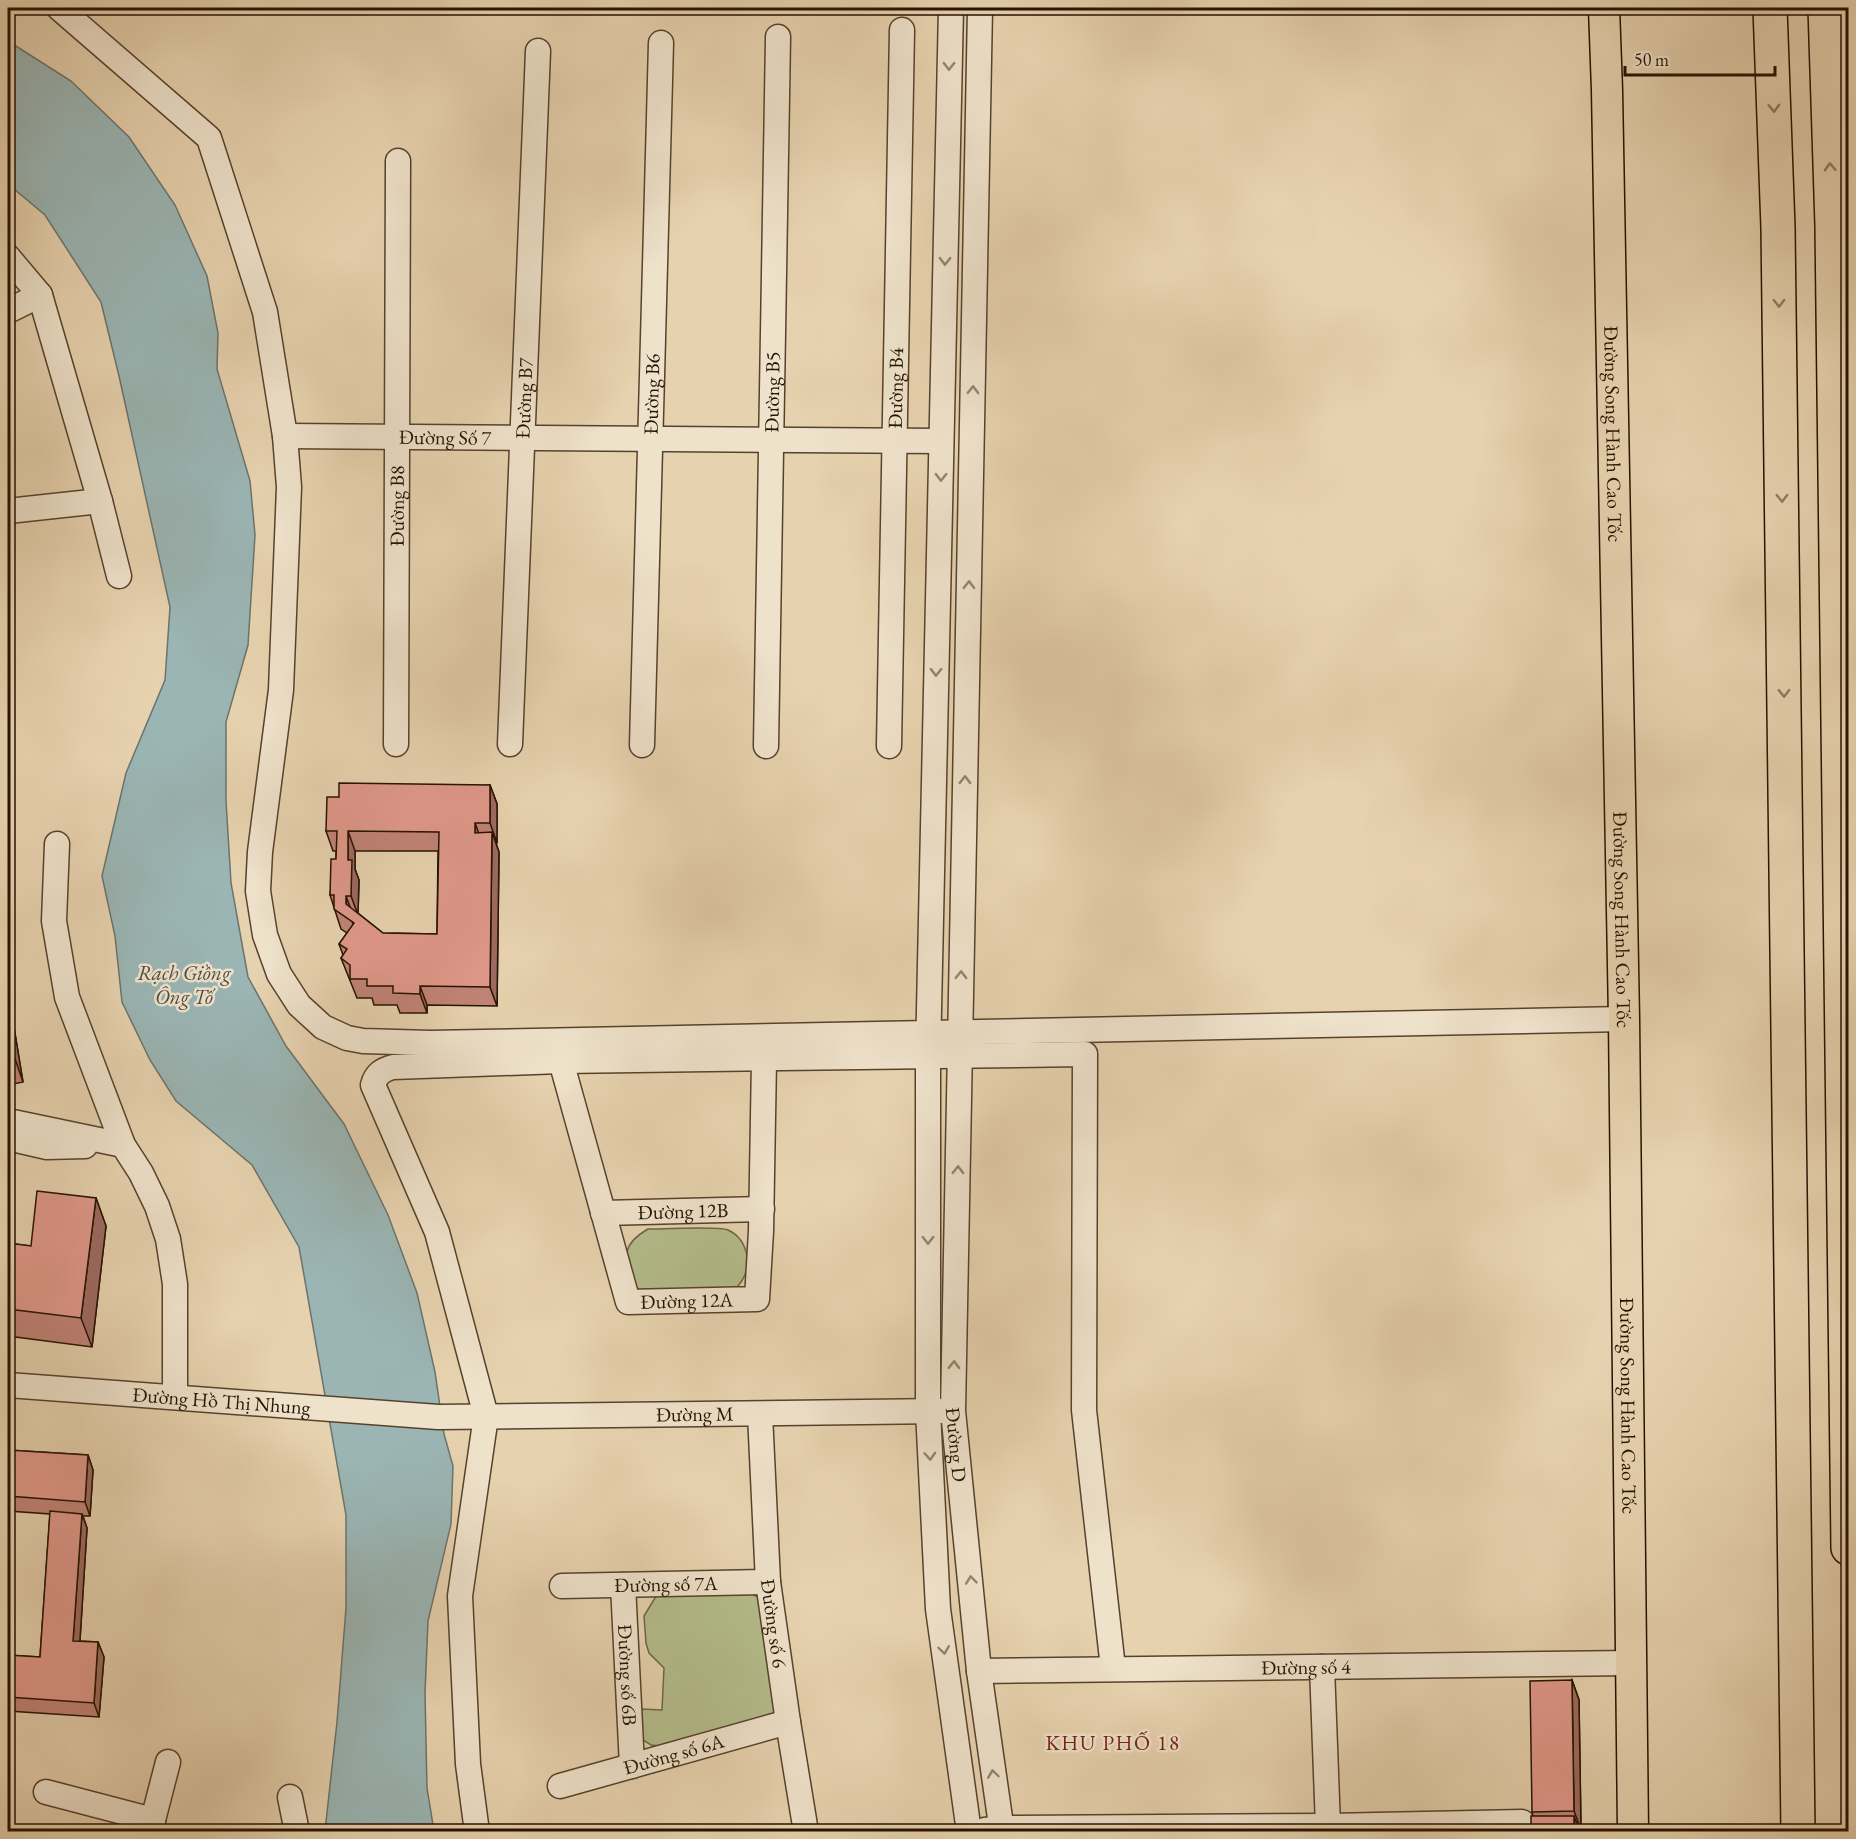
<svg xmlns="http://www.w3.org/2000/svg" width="1856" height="1839" font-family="'EB Garamond',serif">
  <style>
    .green { fill: #b4bc8b; stroke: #6c6746; stroke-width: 1.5 }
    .water { fill: #9ab5b4; stroke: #6b746c; stroke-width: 1.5 }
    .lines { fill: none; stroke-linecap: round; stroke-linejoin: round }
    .minor-casing { stroke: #56422c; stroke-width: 27 }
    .major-casing { stroke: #251200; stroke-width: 33 }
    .highway-casing { stroke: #251200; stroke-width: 36 }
    .minor { stroke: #efe2cb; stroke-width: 24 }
    .major { stroke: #e7d2af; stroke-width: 30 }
    .highway { stroke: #e7d2af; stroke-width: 33 }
    .wall { fill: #c18377; stroke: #251200; stroke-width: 1.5; fill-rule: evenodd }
    .shaded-wall { fill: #9d6a61; stroke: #251200; stroke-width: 1.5 }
    .building { fill: #e0988a; stroke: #251200; stroke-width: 1.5; fill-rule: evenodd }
    .oneway { stroke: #948470 }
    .oneway2 { stroke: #907c60 }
    .labels { text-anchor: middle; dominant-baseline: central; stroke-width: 5; stroke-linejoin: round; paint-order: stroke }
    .street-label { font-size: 20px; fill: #251200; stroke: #efe2cb }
    .water-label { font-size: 21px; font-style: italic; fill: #4e4b3f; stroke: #efe2cb }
    .neighbourhood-label { font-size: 21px; letter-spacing: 1.5px; fill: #7a1f14; stroke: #efe2cb }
  </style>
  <rect width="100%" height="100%" fill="#e7d2af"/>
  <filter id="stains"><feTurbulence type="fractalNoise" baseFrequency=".00333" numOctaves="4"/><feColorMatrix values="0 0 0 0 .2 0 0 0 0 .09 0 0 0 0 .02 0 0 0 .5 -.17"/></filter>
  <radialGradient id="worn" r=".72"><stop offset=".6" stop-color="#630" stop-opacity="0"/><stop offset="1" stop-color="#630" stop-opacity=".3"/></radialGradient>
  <!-- green -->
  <g class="green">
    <path d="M648 1229C662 1229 719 1226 728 1230 739 1235 745 1245 747 1256 749 1271 744 1281 734 1290L644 1296 634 1289C627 1260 617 1247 648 1229Z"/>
    <path d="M658 1593H749L758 1597 778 1709 772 1716 660 1746 651 1745 643 1740 641 1709 662 1710 664 1668 649 1653 646 1643 644 1616Z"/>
  </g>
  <!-- water -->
  <path class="water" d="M8 41 71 81 129 137 175 205 207 276 218 333 217 369 250 481 255 535 248 645 226 722V801L231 883 248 977 286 1046 344 1124 388 1215 417 1293 435 1372 444 1434 453 1466 451 1524 428 1621 425 1693 427 1788 434 1831H325L337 1722 346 1608V1515L299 1247 252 1165 176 1101 150 1060 122 1002 115 936 102 876 126 773 165 680 170 607 119 376 101 302 45 215 8 184Z"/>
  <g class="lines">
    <!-- minor casing -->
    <g class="minor-casing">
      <g id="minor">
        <path d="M59 8 209 138 265 312 285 436 289 487 281 690 260 852 258 891 265 935 279 974 299 1005 323 1027 347 1038 363 1041 430 1043 1624 1019"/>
        <path d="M951 8 928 1055V1411L938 1609 969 1832"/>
        <path id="s1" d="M980 8 953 1411 979 1671 1002 1832"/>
        <path d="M8 257 40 295 100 501 119 576"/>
        <path d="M8 311 40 295"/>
        <path id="s2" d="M285 436 941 441"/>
        <path d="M8 511 100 501"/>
        <path id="s3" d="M396 744 398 161"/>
        <path id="s4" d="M510 744 538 51"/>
        <path id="s5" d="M642 745 661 43"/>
        <path id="s6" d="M766 746 778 37"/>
        <path id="s7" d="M889 746 902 30"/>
        <path d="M57 844 54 921 67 997 123 1145 141 1173 157 1206 168 1239 175 1284V1396"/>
        <path id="s8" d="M561 1061 628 1302 757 1299 761 1231 764 1060"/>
        <path d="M8 1121 123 1145"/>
        <path d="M8 1138 47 1147 85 1146"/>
        <path id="s9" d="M603 1213 762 1209"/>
        <path id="s10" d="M8 1385 438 1417 943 1411"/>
        <path id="s11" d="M760 1414 768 1582 788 1722 806 1832"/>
        <path id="s12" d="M623 1585 632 1766"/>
        <path id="s13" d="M562 1586 768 1582"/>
        <path d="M1322 1667 1328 1826"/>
        <path id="s14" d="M979 1671 1631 1663"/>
        <path id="s15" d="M560 1786 788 1722"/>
        <path d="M46 1792 153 1820"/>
        <path d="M290 1797 297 1832"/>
        <path d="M985 1830 1001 1828 1328 1826 1522 1822"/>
        <path d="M153 1832V1820L168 1762"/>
        <path d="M477 1832 468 1764 460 1596 486 1416 437 1232 373 1085C376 1074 382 1070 393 1067L561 1061 1085 1054 1084 1410 1113 1668"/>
      </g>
    </g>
    <!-- major casing -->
    <g class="major-casing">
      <g id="major">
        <path id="s16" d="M1604 8 1607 90 1624 1019 1633 1832"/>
      </g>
    </g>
    <!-- highway casing -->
    <g class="highway-casing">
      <g id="highway">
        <path d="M1770 8 1778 228 1798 1832"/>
        <path d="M1825 8 1832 226 1848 1548"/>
      </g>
    </g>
    <!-- minor -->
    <use href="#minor" class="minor"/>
    <!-- major -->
    <use href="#major" class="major"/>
    <!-- highway -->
    <use href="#highway" class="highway"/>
  </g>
  <!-- wall -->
  <g class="wall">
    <path d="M490 785 497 804V843H496L499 852 497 1006 427 1005V1013H400L397 1005H374L372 998H357L341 958 343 955 339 944 347 933 341 929 330 895 336 859V851H333L326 831 339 797ZM355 851H438L437 934 383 933 358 913 359 880 355 869Z"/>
    <path d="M8 991 23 1082 8 1085Z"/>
    <path d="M96 1198 106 1226 92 1347 8 1336V1243L31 1246Z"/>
    <path d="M8 1450 88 1455 93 1470 90 1516H83L87 1528 80 1641 98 1642 104 1657 99 1717 8 1711V1655L40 1657 50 1514 8 1511Z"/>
    <path d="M1572 1680 1579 1700 1581 1830H1579L1580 1832H1531L1533 1816 1532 1812Z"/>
  </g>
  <!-- shaded-wall -->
  <g class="shaded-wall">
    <path d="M490 785 497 804V843L490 823Z"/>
    <path d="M475 823 482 842 475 833Z"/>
    <path d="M348 831 355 851V869L359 880 358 915 351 896 348 860Z"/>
    <path d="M492 832 499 852 497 1006 490 987Z"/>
    <path d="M346 896 353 915V924L346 904Z"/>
    <path d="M420 986 427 1005V1013L420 994Z"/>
    <path d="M8 991 23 1082 13 1053 8 1023Z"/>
    <path d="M96 1198 106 1226 92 1347 81 1318Z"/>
    <path d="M88 1455 93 1470 90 1516 85 1502Z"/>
    <path d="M82 1514 87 1528 79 1655 73 1641Z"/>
    <path d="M98 1642 104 1657 99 1717 94 1703Z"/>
    <path d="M1572 1680 1579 1700 1581 1830 1574 1811Z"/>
    <path d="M1574 1816 1580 1832H1574Z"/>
  </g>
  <!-- building -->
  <g class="building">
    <path d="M339 783 490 785V823H475V833L492 832 490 987 420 986V994L393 993V986H367V979H350V965L341 958 347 949 339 944 354 923 334 909V895H330L331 859H336L337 831H326L327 797H339ZM348 831 439 832 437 934 383 933 346 904V896H351L352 860H348Z"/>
    <path d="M8 1023 13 1053 8 1055Z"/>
    <path d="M37 1191 96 1198 81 1318 8 1309V1243L31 1246Z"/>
    <path d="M8 1450 88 1455 85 1502 8 1496Z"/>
    <path d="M50 1511 82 1514 73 1641 98 1642 94 1703 8 1697V1655L40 1657Z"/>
    <path d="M1572 1680 1574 1811 1532 1812 1530 1681Z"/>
    <rect x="1531" y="1816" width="43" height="16"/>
  </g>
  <!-- one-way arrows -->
  <defs><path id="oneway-chevron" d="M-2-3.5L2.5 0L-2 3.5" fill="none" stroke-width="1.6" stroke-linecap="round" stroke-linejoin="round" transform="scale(1.5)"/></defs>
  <g class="oneway">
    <use href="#oneway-chevron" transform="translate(949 66) rotate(91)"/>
    <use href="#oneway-chevron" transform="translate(945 261) rotate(91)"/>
    <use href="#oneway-chevron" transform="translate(973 390) rotate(-89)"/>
    <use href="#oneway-chevron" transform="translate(941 477) rotate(91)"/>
    <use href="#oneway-chevron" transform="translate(969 585) rotate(-89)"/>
    <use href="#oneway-chevron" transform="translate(936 672) rotate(91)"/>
    <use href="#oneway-chevron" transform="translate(965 780) rotate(-89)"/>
    <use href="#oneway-chevron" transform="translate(961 975) rotate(-89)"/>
    <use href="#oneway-chevron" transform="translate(958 1170) rotate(-89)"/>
    <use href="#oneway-chevron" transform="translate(928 1240) rotate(90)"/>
    <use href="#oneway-chevron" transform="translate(954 1365) rotate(-89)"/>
    <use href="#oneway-chevron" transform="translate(930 1456) rotate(87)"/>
    <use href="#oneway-chevron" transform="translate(971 1580) rotate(-96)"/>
    <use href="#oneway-chevron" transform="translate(944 1650) rotate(82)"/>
    <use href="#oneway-chevron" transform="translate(993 1774) rotate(-98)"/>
  </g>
  <g class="oneway2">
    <use href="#oneway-chevron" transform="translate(1774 108) rotate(88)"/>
    <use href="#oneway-chevron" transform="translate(1830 167) rotate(-92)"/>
    <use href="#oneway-chevron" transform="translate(1779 303) rotate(89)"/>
    <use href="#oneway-chevron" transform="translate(1782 498) rotate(89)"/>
    <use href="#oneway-chevron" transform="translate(1784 693) rotate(89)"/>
  </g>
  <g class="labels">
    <!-- street labels -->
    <g class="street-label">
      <text stroke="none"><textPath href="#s7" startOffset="358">Đường B4</textPath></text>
      <text stroke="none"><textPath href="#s6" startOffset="354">Đường B5</textPath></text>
      <text stroke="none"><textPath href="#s5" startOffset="351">Đường B6</textPath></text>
      <text stroke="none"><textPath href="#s4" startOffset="346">Đường B7</textPath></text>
      <text stroke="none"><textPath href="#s16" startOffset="426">Đường Song Hành Cao Tốc</textPath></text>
      <text stroke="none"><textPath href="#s2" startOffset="160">Đường Số 7</textPath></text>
      <text stroke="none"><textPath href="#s3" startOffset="238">Đường B8</textPath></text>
      <text stroke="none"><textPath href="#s16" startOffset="912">Đường Song Hành Cao Tốc</textPath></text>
      <text stroke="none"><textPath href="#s9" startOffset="80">Đường 12B</textPath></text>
      <text stroke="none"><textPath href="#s8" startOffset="309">Đường 12A</textPath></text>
      <text stroke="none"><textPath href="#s10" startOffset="214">Đường Hồ Thị Nhung</textPath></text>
      <text stroke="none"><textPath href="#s16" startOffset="1398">Đường Song Hành Cao Tốc</textPath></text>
      <text stroke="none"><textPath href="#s10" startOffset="688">Đường M</textPath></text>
      <text stroke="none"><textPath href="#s1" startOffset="1437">Đường D</textPath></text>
      <text stroke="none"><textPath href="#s13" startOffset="104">Đường số 7A</textPath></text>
      <text stroke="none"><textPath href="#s11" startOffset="210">Đường số 6</textPath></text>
      <text stroke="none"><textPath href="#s14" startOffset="327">Đường số 4</textPath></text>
      <text stroke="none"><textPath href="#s12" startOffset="90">Đường số 6B</textPath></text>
      <text stroke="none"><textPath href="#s15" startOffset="118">Đường số 6A</textPath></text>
    </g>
    <!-- water labels -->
    <g class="water-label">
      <text x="184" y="972">Rạch Giồng<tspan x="184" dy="24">Ông Tố</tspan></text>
    </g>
    <!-- neighbourhood labels -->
    <g class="neighbourhood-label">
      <text x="1113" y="1742">KHU PHỐ 18</text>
    </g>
  </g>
  <!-- margin -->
  <rect width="1856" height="1839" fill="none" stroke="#e7d2af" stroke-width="30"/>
  <rect x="9" y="9" width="1838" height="1821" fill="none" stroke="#251200" stroke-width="3"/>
  <rect x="15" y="15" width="1826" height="1809" fill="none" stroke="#251200" stroke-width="1.5"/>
  <!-- scale -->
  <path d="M1625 66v9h150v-9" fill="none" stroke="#251200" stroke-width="3"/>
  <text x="1634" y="66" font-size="18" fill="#251200" stroke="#efe2cb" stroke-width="4.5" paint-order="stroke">50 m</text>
  <rect width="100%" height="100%" filter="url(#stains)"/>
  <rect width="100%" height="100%" fill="url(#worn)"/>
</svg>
